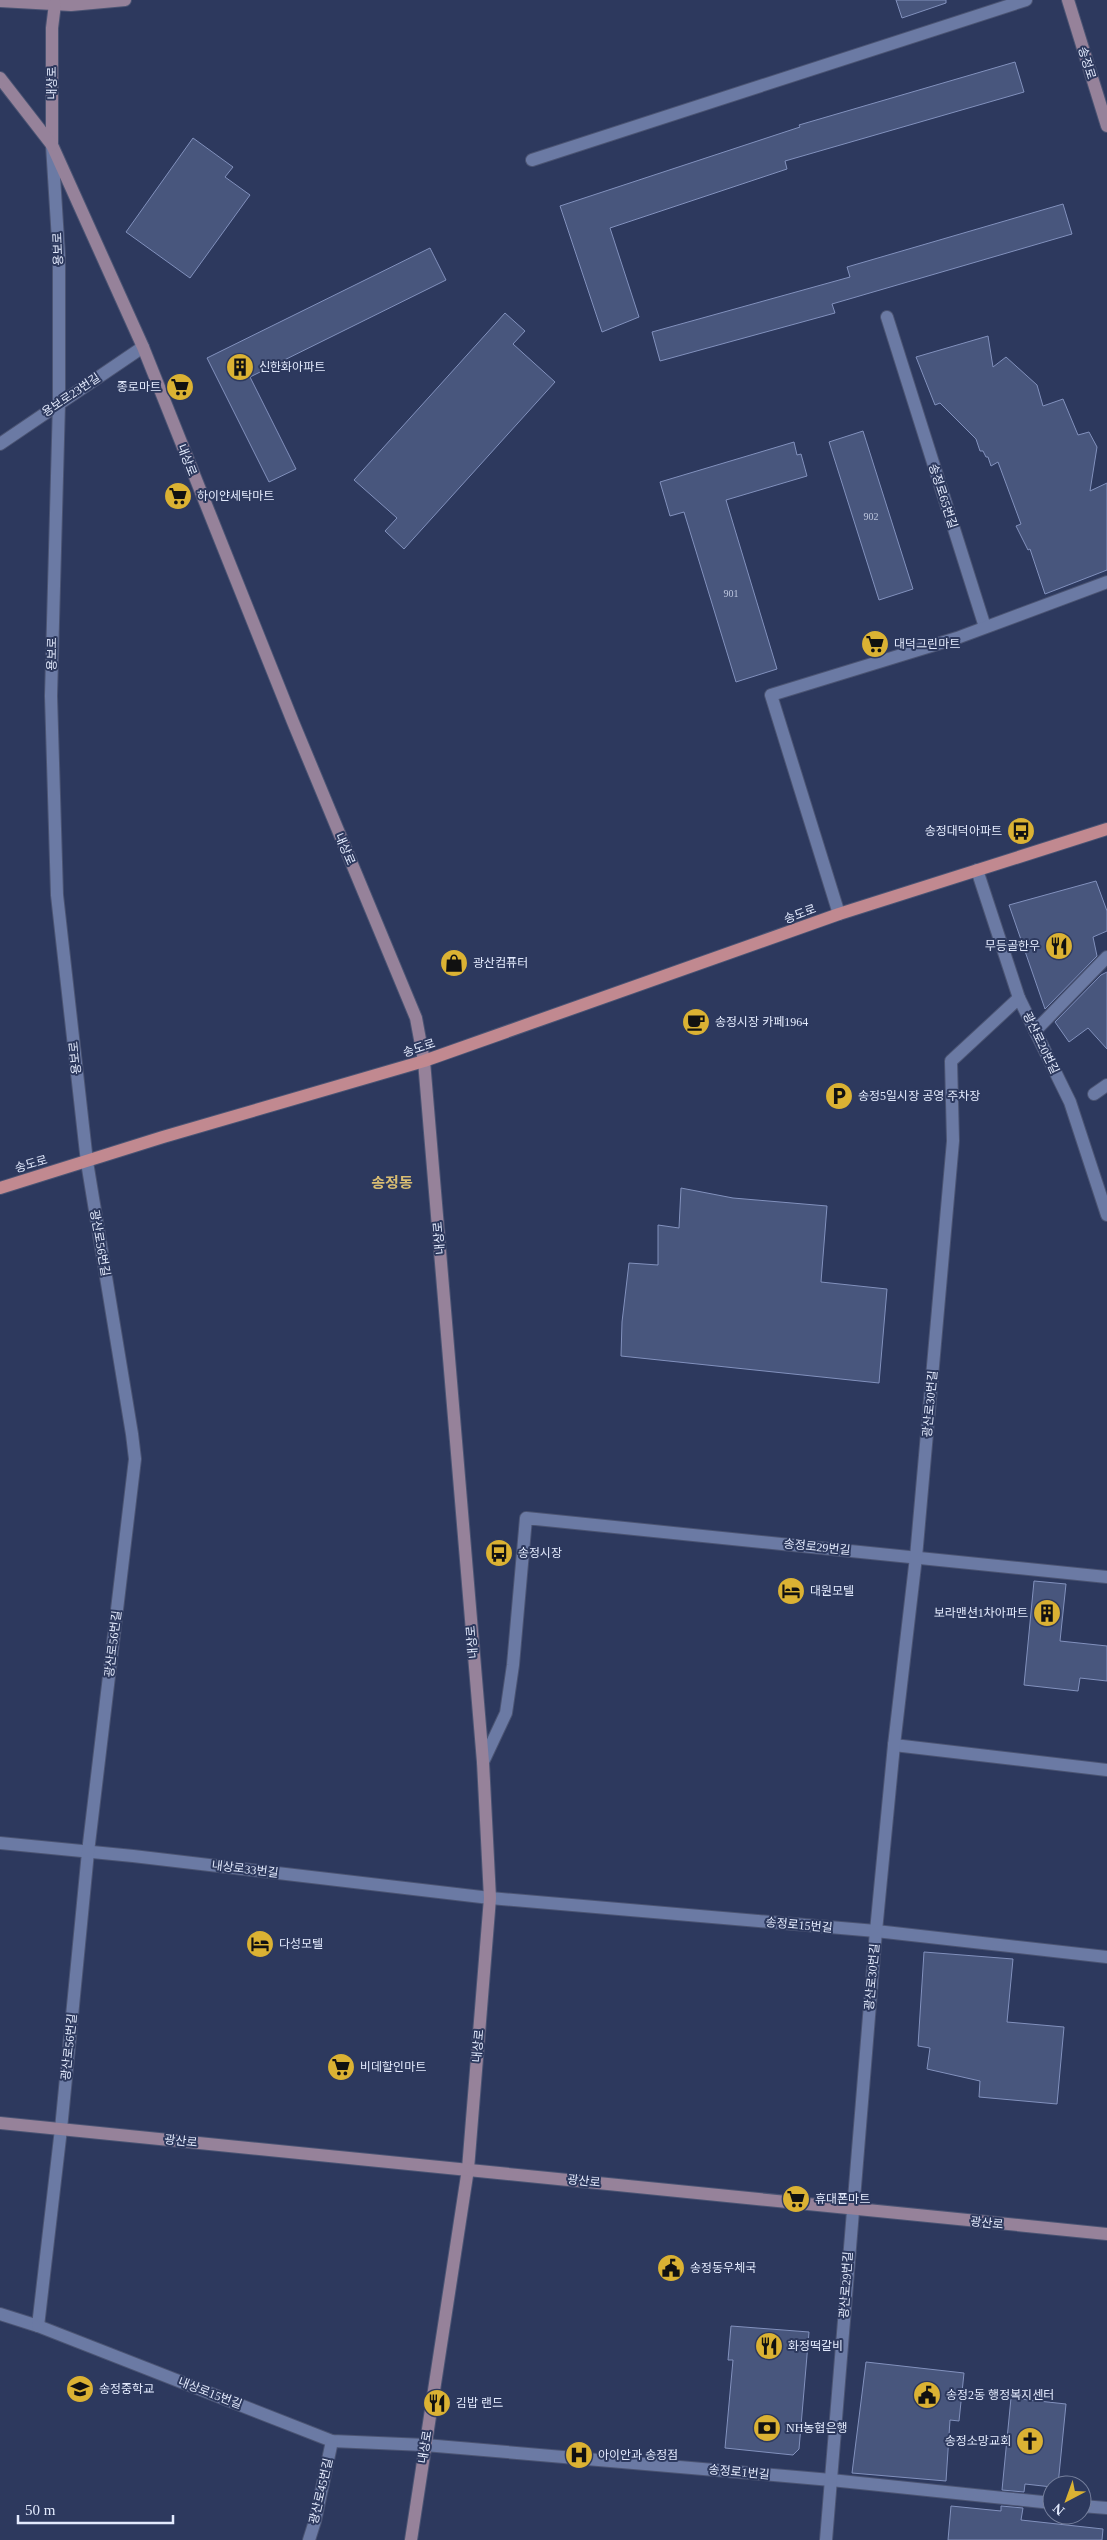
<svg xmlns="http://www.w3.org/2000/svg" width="1107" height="2540" font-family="'Times New Roman','Noto Sans KR',serif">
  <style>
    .building { fill: #48567d; stroke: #8291bd }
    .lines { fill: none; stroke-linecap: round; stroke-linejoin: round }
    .street-casing { stroke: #4b5473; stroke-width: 14 }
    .secondary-casing { stroke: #4b5473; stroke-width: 14 }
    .primary-casing { stroke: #4b5473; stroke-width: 14 }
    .street { stroke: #6b7aa4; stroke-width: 12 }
    .secondary { stroke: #96829a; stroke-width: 12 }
    .primary { stroke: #c18990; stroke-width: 12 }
    .labels { text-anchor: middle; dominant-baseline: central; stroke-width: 4; stroke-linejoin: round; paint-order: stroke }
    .number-label { font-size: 10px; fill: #bcc5dd }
    .street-label { font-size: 12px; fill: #e3eafd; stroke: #2d395e }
    .poi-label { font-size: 12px; fill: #e3eafd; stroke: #2d395e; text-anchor: start }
    .quarter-label { font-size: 15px; font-weight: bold; fill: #d9bd72; stroke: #2d395e }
  </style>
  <rect width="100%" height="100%" fill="#2d395e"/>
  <!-- building -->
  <g class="building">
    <path d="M896 0H946V3L902 18Z"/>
    <path d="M1015 62 1024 92 785 161 787 169 610 228 639 317 602 332 560 206 800 127 799 125Z"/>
    <path d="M193 138 233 167 225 177 250 195 190 278 126 232Z"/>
    <path d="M1063 204 1072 234 832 304 835 313 660 361 652 332 850 277 847 267Z"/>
    <path d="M430 248 446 280 250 377 296 469 269 482 207 358Z"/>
    <path d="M505 313 525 331 513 344 555 382 404 549 385 531 397 518 354 480Z"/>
    <path d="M988 336 993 367 1006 357 1037 385 1043 406 1063 399 1078 435 1089 432 1097 447 1090 491 1107 483V570L1045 594 1030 549 1028 550 1016 526 1021 524 998 462 991 466 988 457H986L983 451H980L976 439 940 403 935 405 916 357Z"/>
    <path d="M863 431 913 589 879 600 829 442Z"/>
    <path d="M794 442 797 455 801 454 807 476 726 500 777 669 736 682 684 512 670 516 660 482Z"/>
    <path d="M1096 881 1107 911V931L1093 937 1097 956 1045 1009 1009 905Z"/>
    <path d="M1107 972V1049L1088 1028 1069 1042 1055 1022 1101 975Z"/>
    <path d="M681 1188 733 1198 827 1206 821 1282 887 1289 879 1383 621 1356 622 1322 629 1263 658 1265V1225L679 1228Z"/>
    <path d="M1034 1581 1066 1584 1060 1641 1107 1646V1681L1080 1678 1078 1691 1024 1685Z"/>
    <path d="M924 1952 1013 1959 1007 2022 1064 2027 1057 2104 979 2097 980 2081 927 2069 930 2048 918 2046Z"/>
    <path d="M731 2326 809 2332 799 2449 793 2455 725 2448 733 2360H728Z"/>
    <path d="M866 2362 964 2373 959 2421 950 2420 946 2481 852 2473Z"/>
    <path d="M1011 2398 1066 2404 1058 2485 1052 2487 1025 2484 1024 2492 1002 2490Z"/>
    <path d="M951 2506 1001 2511V2506L1023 2508 1021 2520 1103 2529 1102 2540H948Z"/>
  </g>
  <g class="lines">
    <!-- street casing -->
    <g class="street-casing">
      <g id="street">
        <path d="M532 160 1026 0"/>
        <path d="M887 317 985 627"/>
        <path d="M0 444 143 347"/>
        <path d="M977 870 1019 998 1070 1102 1107 1215"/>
        <path d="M839 914 771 695 957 638 1107 582"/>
        <path d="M1035 1031 1107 957"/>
        <path d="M1094 1094 1107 1085"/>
        <path d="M894 1745 1107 1770"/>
        <path d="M483 1762 506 1713 513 1665 526 1518 1107 1577"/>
        <path d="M0 1843 133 1856 490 1898 876 1931 1107 1957"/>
        <path d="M0 2314 38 2326 332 2441 425 2445 831 2480 1052 2503"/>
        <path d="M38 2326 61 2129 88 1852 135 1459 132 1434 87 1162 57 895 51 696 59 403V256L52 145"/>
        <path d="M1082 2506 1107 2508"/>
        <path d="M309 2540 315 2521 332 2441"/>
        <path d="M826 2540 876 1931 894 1745 916 1557 953 1141 951 1061 1019 998"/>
      </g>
    </g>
    <!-- secondary casing -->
    <g class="secondary-casing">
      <g id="secondary">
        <path d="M1068 0 1107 126"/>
        <path d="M0 1 71 5 125 0"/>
        <path d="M55 4 52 28V145L143 347 293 722 416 1018 424 1061 483 1762 490 1898 468 2169 411 2540"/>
        <path d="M0 78 52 145"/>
        <path d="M0 2123 1107 2234"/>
      </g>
    </g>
    <!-- primary casing -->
    <g class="primary-casing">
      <path id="primary" d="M0 1188 163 1137 424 1061 839 914 1107 829"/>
    </g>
    <!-- street -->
    <use href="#street" class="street"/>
    <!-- secondary -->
    <use href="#secondary" class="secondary"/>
    <!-- primary -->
    <use href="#primary" class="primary"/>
  </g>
  <!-- icons -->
  <defs>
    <g id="building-disc" transform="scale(1.4375)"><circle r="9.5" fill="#dbb233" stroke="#2d395e"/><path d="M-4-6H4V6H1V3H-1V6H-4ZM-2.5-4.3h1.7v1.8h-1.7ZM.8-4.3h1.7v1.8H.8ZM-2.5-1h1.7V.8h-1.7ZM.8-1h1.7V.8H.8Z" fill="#111"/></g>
    <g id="supermarket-disc" transform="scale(1.4375)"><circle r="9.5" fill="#dbb233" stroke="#2d395e"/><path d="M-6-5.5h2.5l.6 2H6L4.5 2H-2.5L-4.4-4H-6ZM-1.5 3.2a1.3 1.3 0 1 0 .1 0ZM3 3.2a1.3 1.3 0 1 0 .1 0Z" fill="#111"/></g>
    <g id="bus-disc" transform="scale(1.4375)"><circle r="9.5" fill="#dbb233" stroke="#2d395e"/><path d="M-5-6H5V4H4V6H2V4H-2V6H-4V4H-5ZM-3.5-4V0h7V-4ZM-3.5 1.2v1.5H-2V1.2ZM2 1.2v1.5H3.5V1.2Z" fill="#111"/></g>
    <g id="restaurant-disc" transform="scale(1.4375)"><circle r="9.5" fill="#dbb233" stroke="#2d395e"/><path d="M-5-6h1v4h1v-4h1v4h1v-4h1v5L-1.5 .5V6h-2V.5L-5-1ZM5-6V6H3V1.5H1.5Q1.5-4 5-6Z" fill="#111"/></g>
    <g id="shop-disc" transform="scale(1.4375)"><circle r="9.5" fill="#dbb233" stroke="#2d395e"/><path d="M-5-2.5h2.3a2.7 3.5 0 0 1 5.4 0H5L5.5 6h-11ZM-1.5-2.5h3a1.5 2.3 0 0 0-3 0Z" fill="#111"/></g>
    <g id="cafe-disc" transform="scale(1.4375)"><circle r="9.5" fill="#dbb233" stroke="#2d395e"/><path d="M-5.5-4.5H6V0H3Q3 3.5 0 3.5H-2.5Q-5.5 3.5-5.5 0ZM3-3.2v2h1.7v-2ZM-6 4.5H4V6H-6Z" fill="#111"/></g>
    <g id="parking-disc" transform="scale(1.4375)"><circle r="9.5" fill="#dbb233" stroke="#2d395e"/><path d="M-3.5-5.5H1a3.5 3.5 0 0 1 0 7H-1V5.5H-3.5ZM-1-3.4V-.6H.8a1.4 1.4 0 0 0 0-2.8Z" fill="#111"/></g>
    <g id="hotel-disc" transform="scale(1.4375)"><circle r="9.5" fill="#dbb233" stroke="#2d395e"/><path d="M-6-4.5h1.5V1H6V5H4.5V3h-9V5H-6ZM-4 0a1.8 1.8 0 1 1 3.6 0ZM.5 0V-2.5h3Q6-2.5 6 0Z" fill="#111"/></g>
    <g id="civic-disc" transform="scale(1.4375)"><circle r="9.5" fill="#dbb233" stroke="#2d395e"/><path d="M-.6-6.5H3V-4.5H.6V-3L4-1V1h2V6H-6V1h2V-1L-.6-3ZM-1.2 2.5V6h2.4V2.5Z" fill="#111"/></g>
    <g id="school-disc" transform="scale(1.4375)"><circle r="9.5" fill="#dbb233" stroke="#2d395e"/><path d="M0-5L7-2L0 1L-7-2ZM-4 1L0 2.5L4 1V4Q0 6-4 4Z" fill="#111"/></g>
    <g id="bank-disc" transform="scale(1.4375)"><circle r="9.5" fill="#dbb233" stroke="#2d395e"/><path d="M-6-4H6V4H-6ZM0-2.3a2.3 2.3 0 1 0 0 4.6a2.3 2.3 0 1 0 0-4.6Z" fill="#111"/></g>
    <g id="church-disc" transform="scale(1.4375)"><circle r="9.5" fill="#dbb233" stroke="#2d395e"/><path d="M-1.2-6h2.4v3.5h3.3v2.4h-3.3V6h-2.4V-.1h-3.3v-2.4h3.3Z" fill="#111"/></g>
    <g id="hospital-disc" transform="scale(1.4375)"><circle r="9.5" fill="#dbb233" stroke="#2d395e"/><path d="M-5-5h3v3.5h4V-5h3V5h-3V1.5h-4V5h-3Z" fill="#111"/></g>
  </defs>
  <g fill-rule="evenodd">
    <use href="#building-disc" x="240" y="367"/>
    <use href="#supermarket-disc" x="180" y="387"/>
    <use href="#supermarket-disc" x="178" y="496"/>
    <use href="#supermarket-disc" x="875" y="644"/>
    <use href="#bus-disc" x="1021" y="831"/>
    <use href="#restaurant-disc" x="1059" y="946"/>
    <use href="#shop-disc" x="454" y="963"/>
    <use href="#cafe-disc" x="696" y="1022"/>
    <use href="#parking-disc" x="839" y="1096"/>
    <use href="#bus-disc" x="499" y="1553"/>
    <use href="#hotel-disc" x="791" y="1591"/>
    <use href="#building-disc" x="1047" y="1613"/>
    <use href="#hotel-disc" x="260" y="1944"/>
    <use href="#supermarket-disc" x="341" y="2067"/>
    <use href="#supermarket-disc" x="796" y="2199"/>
    <use href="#civic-disc" x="671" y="2268"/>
    <use href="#restaurant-disc" x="769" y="2346"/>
    <use href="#school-disc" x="80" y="2389"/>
    <use href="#civic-disc" x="927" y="2395"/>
    <use href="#restaurant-disc" x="437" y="2403"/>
    <use href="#bank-disc" x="767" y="2428"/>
    <use href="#church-disc" x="1030" y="2441"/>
    <use href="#hospital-disc" x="579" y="2455"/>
  </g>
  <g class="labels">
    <!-- number labels -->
    <g class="number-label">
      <text x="871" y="516">902</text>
      <text x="731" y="593">901</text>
    </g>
    <!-- street labels -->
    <g class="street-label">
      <text transform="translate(1087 63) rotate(73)">송정로</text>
      <text transform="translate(52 83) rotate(-90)">내상로</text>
      <text transform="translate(58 249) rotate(-92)">용보로</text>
      <text transform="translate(71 395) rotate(-34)">용보로23번길</text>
      <text transform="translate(187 460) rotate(69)">내상로</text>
      <text transform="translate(943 496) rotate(72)">송정로65번길</text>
      <text transform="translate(52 654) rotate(-89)">용보로</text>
      <text transform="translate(345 849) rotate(67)">내상로</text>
      <text transform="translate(800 914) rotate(-20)">송도로</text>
      <text transform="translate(1041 1043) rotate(64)">광산로20번길</text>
      <text transform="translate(419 1048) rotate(-18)">송도로</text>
      <text transform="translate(75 1058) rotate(-96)">용보로</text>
      <text transform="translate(31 1164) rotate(-16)">송도로</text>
      <text transform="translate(439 1238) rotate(-95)">내상로</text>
      <text transform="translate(100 1243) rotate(80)">광산로56번길</text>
      <text transform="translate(930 1404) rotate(-85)">광산로30번길</text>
      <text transform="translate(817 1547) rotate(6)">송정로29번길</text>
      <text transform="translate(472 1642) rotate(-95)">내상로</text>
      <text transform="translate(113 1644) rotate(-83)">광산로56번길</text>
      <text transform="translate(245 1869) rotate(7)">내상로33번길</text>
      <text transform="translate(799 1925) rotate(5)">송정로15번길</text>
      <text transform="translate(872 1977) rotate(-85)">광산로30번길</text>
      <text transform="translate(478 2046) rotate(-85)">내상로</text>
      <text transform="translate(69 2047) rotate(-84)">광산로56번길</text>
      <text transform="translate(181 2141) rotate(6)">광산로</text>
      <text transform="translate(584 2181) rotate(6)">광산로</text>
      <text transform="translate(987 2223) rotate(6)">광산로</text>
      <text transform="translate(846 2285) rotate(-86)">광산로29번길</text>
      <text transform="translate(210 2393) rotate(21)">내상로15번길</text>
      <text transform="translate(425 2447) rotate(-81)">내상로</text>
      <text transform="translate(739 2472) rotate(5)">송정로1번길</text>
      <text transform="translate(321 2491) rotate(-77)">광산로45번길</text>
    </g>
    <!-- poi labels -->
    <g class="poi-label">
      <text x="259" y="367">신한화아파트</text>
      <text x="161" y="387" text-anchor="end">종로마트</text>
      <text x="197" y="496">하이얀세탁마트</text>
      <text x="894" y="644">대덕그린마트</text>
      <text x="1002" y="831" text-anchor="end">송정대덕아파트</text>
      <text x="1040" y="946" text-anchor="end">무등골한우</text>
      <text x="473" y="963">광산컴퓨터</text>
      <text x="715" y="1022">송정시장 카페1964</text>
      <text x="858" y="1096">송정5일시장 공영 주차장</text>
      <text x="518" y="1553">송정시장</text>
      <text x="810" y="1591">대원모텔</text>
      <text x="1028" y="1613" text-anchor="end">보라맨션1차아파트</text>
      <text x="279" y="1944">다성모텔</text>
      <text x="360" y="2067">비데할인마트</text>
      <text x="815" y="2199">휴대폰마트</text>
      <text x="690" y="2268">송정동우체국</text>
      <text x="788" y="2346">화정떡갈비</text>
      <text x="99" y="2389">송정중학교</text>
      <text x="946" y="2395">송정2동 행정복지센터</text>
      <text x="456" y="2403">김밥 랜드</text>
      <text x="786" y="2428">NH농협은행</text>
      <text x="1011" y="2441" text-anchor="end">송정소망교회</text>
      <text x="598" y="2455">아이안과 송정점</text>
    </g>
    <!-- quarter labels -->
    <g class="quarter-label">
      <text x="392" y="1183">송정동</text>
    </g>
  </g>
  <!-- north arrow -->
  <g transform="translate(1067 2500) rotate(221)"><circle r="24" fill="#2d395e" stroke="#76809e"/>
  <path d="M0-4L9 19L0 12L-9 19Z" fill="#dbb233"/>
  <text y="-8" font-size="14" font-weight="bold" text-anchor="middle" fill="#e3eafd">N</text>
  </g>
  <!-- scale -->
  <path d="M18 2515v8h155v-8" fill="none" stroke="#e3eafd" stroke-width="2.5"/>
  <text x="25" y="2515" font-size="15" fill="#e3eafd" stroke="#2d395e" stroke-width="4" paint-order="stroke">50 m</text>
</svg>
